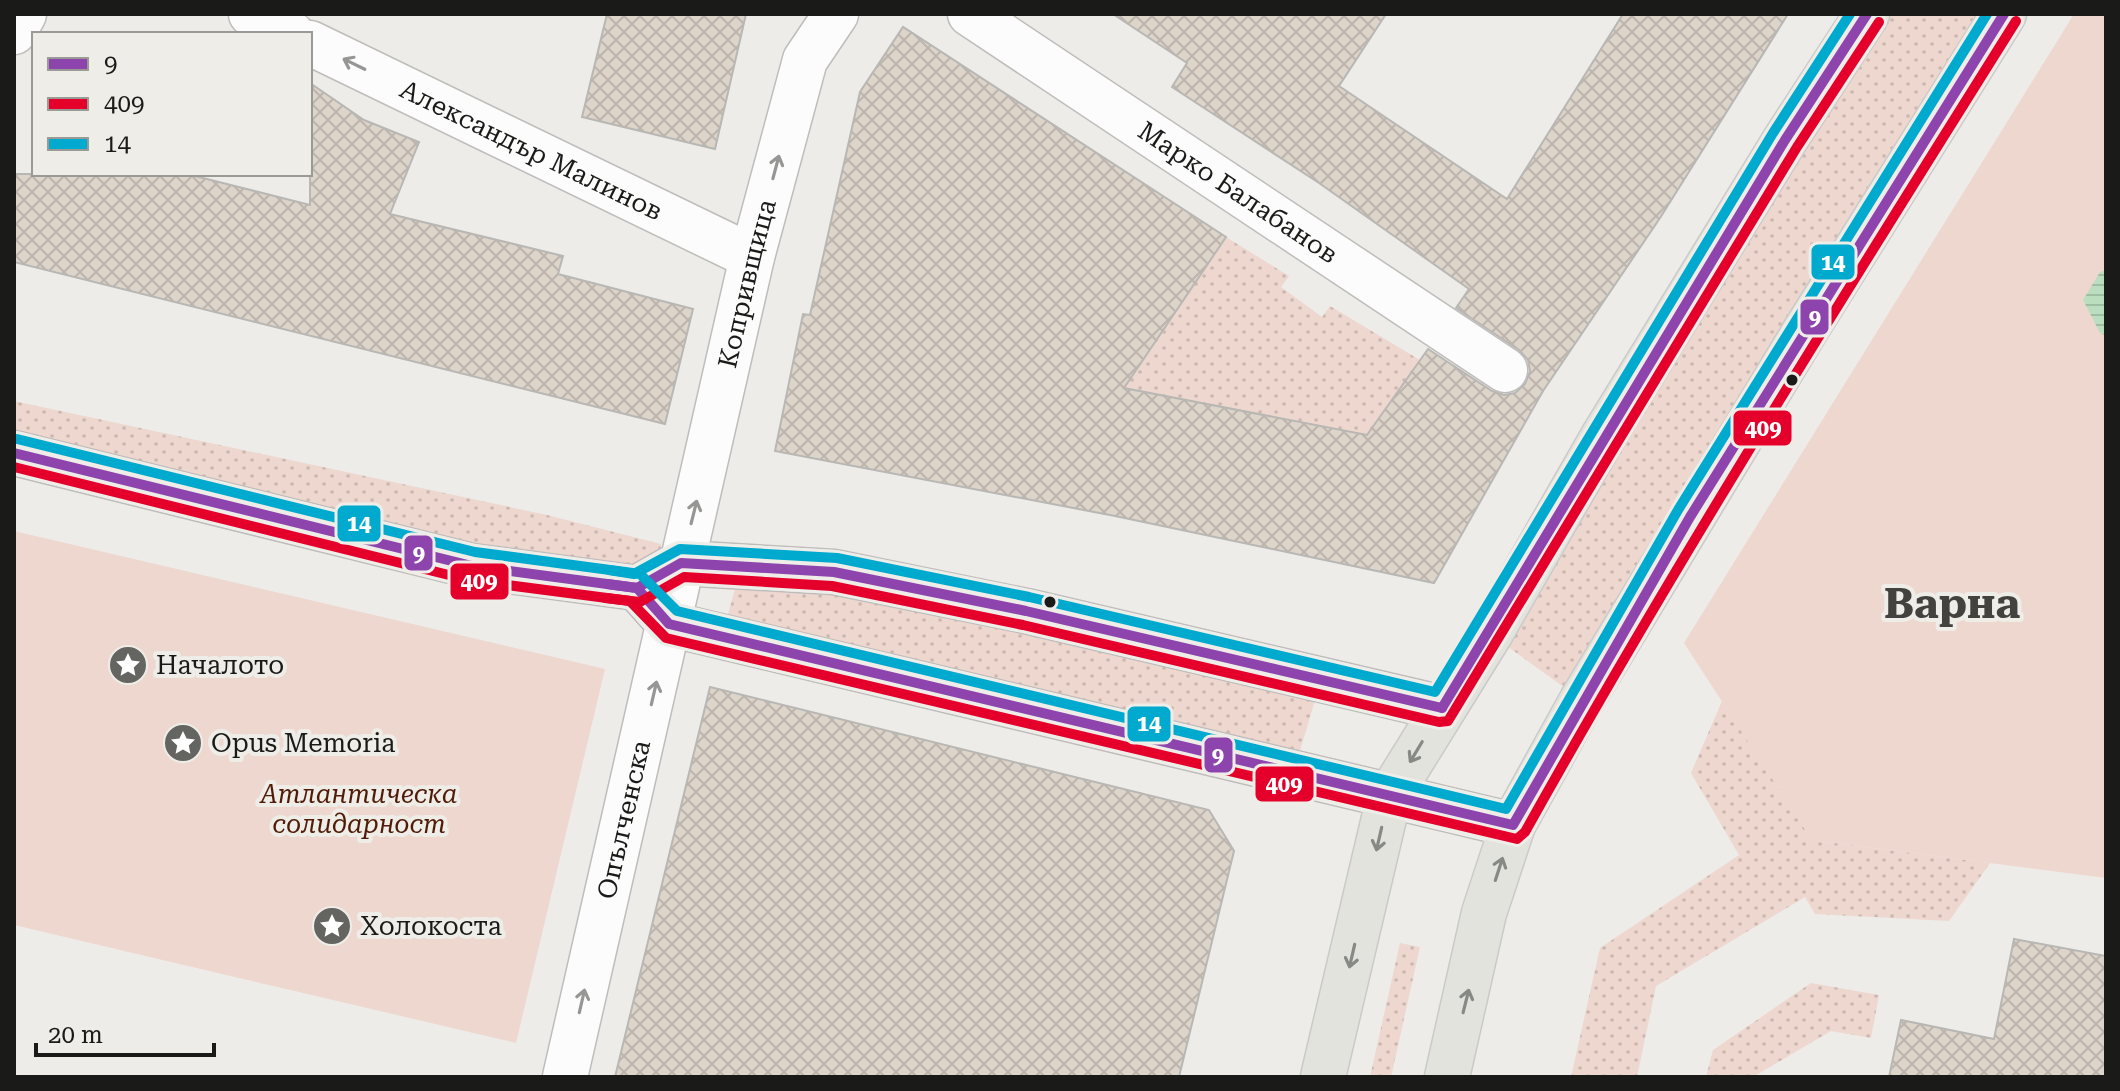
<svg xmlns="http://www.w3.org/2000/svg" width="2120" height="1091" font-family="'Roboto Serif',serif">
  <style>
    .grass { fill: url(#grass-dots) }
    .park { fill: #eed7cf }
    .water { fill: url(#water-rules) }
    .building { fill: url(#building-cross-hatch); stroke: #b8b7b4; stroke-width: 2 }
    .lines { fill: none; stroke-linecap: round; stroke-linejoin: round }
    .minor-casing { stroke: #bebdbb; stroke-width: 47 }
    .secondary-casing { stroke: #bebdbb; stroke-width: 47 }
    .primary-casing { stroke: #cbcac9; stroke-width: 47 }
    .minor { stroke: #fcfcfc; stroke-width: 44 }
    .secondary { stroke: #efefec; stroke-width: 44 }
    .primary { stroke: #e1e3dc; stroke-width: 44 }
    .bus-1-casing { stroke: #eeede8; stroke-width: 16 }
    .bus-2-casing { stroke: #eeede8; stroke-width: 16 }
    .bus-3-casing { stroke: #eeede8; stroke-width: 16 }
    .bus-1 { stroke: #8e44ad; stroke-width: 10 }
    .bus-2 { stroke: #e4002b; stroke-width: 10 }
    .bus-3 { stroke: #00a9ce; stroke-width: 10 }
    .oneway { stroke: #969695 }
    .oneway2 { stroke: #878984 }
    .bus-dot { fill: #1a1a18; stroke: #eeede8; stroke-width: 3 }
    .labels { text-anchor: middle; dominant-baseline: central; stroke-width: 8; stroke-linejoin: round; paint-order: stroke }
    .street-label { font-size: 26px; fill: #1a1a18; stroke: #eeede8 }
    .poi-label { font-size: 26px; fill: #1a1a18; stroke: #eeede8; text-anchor: start }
    .park-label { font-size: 26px; font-style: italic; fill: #521b08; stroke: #eeede8 }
    .town-label { font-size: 42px; font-weight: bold; fill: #43423e; stroke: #eeede8 }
    .line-badge { stroke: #eeede8; stroke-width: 3 }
    .badge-label { font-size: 22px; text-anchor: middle; font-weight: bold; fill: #fff }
  </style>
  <defs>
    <pattern id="grass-dots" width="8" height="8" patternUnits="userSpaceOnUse" patternTransform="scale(2)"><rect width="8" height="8" fill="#eed7cf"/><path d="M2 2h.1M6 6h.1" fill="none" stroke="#ccb8b1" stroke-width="1.8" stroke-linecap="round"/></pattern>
    <pattern id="water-rules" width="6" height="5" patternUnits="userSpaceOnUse" patternTransform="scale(2)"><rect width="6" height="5" fill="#bbdebf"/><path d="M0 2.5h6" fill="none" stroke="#a0bea3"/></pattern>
    <pattern id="building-cross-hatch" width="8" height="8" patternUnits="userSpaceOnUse" patternTransform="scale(2)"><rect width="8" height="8" fill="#ddd4ca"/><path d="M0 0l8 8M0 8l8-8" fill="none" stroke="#bdb5ad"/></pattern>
  </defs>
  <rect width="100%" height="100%" fill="#edece9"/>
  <!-- grass -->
  <g class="grass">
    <path d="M1878 14H2007L1582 700 1490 634Z"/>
    <path d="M1226 237 1289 276 1281 287 1322 317 1330 306 1420 360 1358 448 1334 428 1124 388Z"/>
    <path d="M14 401 547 515 661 544 657 577 637 588 14 453Z"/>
    <path d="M741 567 1321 680 1294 771 722 636Z"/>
    <path d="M1722 701 1812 840 1990 863 1949 921 1815 914 1805 897 1656 986 1637 1077H1571L1600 948 1739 855 1691 773Z"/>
    <path d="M1400 943 1420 947 1391 1077H1370Z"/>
    <path d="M1811 983 1879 995 1871 1038 1831 1031 1753 1077H1706L1713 1050Z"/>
  </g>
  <!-- park -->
  <g class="park">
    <path d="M2074 14H2106V878L1812 840 1684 643Z"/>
    <path d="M14 531 605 669 516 1043 14 925Z"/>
  </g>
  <!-- water -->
  <path class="water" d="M2106 270V336L2100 333 2083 300 2100 272Z"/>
  <!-- building -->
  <g class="building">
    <path d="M607 14H746L715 149 582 117Z"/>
    <path d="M1113 14H1386L1339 86 1507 199 1623 14H1788L1660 218 1543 391 1434 583 1115 516 775 451 803 314 810 315 860 92 903 27 1226 237 1124 388 1367 435 1428 349 1492 391 1504 395 1515 393 1525 384 1530 371 1528 360 1519 350 1456 308 1469 289 1319 183 1172 87 1187 63Z"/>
    <path d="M310 83 364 120 419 142 390 214 563 256 558 274 693 309 665 424 14 262V174H187L310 205Z"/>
    <path d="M710 687 1209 810 1234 851 1179 1077H615Z"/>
    <path d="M2014 939 2106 956V1077H1889L1901 1020 1994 1039Z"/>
  </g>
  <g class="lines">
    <!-- minor casing -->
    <g class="minor-casing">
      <g id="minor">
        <path d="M251 14 292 34"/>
        <path id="s1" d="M970 14 1505 370"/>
        <path d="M14 32 24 14"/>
        <path id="s2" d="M310 43 752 257"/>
        <path id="s3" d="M565 1077 752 257 805 60 836 14"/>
      </g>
    </g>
    <!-- secondary casing -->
    <g class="secondary-casing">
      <g id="secondary">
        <path d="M14 453 472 566 637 588 681 563 834 572 1026 611 1442 708"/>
        <path d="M637 588 669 624 1513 825"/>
      </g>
    </g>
    <!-- primary casing -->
    <g class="primary-casing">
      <g id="primary">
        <path d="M1323 1077 1389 797 1490 634 1604 435 1785 140 1867 14"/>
        <path d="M1447 1077 1484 913 1513 825 1582 700 1805 331 2004 14"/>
      </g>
    </g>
    <!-- minor -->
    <use href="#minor" class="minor"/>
    <!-- secondary -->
    <use href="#secondary" class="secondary"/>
    <!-- primary -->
    <use href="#primary" class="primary"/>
    <!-- bus-1 casing -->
    <g class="bus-1-casing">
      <g id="bus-1">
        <path d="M14 453 472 566 637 588 669 624 1513 825 1690 517 2004 14"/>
        <path d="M607 584 637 588 681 563 834 572 1026 611 1442 708"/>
        <path d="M1442 708 1785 140 1867 14"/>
      </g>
    </g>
    <!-- bus-2 casing -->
    <g class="bus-2-casing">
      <g id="bus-2">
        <path d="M14 467 469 580 630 601 666 638 1517 839 1525 832C1679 556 1848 289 2016 21"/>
        <path d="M605 598 640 602 684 577 832 586 1023 625 1439 722 1448 721 1797 147 1879 22"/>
      </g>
    </g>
    <!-- bus-3 casing -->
    <g class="bus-3-casing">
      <g id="bus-3">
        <path d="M17 439 475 552 640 574 677 611 1506 809 1678 510 1987 14"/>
        <path d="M609 570 634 574 680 549 837 558 1029 597 1435 692 1773 133 1850 14"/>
      </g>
    </g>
    <!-- bus-1 -->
    <use href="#bus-1" class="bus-1"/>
    <!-- bus-2 -->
    <use href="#bus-2" class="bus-2"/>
    <!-- bus-3 -->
    <use href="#bus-3" class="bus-3"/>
  </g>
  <!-- one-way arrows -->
  <defs><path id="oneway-shaft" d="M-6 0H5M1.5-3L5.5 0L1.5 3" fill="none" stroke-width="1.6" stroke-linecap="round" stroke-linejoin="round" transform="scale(2)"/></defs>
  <g class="oneway">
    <use href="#oneway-shaft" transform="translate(354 64) rotate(-154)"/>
    <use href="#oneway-shaft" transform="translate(776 167) rotate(-75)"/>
    <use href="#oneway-shaft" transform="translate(694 512) rotate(-76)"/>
    <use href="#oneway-shaft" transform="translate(654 693) rotate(-77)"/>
    <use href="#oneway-shaft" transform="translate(582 1001) rotate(-77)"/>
  </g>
  <g class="oneway2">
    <use href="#oneway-shaft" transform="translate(1416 752) rotate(121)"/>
    <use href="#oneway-shaft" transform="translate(1379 839) rotate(103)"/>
    <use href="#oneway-shaft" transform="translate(1499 869) rotate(-72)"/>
    <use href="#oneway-shaft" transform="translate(1352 956) rotate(103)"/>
    <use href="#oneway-shaft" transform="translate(1466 1001) rotate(-76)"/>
  </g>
  <!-- icons -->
  <defs>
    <g id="sight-disc" transform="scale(2)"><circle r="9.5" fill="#646461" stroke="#eeede8"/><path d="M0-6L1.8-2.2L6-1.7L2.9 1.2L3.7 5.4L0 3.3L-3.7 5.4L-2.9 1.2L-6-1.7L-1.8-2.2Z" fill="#fff"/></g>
  </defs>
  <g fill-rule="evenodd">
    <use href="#sight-disc" x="128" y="665"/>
    <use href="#sight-disc" x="183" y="743"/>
    <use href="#sight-disc" x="332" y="926"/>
  </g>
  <!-- markers -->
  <g class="bus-dot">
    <circle cx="1792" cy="380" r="7"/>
    <circle cx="1050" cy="602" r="7"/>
  </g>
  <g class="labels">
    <!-- street labels -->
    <g class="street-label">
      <text stroke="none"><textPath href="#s2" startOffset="246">Александър Малинов</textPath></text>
      <text stroke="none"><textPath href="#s1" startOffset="322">Марко Балабанов</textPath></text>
      <text stroke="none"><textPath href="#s3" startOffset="814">Копривщица</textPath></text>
      <text stroke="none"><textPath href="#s3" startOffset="264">Опълченска</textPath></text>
    </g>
    <!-- poi labels -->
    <g class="poi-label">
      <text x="156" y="665">Началото</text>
      <text x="211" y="743">Opus Memoria</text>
      <text x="360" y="926">Холокоста</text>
    </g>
    <!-- park labels -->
    <g class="park-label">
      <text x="359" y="794">Атлантическа<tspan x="359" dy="30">солидарност</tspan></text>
    </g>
    <!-- town labels -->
    <g class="town-label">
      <text x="1952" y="603">Варна</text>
    </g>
  </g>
  <g class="line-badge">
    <rect x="1810" y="243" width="46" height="38" rx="8" fill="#00a9ce"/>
    <rect x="1799" y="298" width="31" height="38" rx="8" fill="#8e44ad"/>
    <rect x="1732" y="409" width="61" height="38" rx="8" fill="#e4002b"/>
    <rect x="336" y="504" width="46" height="39" rx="8" fill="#00a9ce"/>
    <rect x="403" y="534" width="31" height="38" rx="8" fill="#8e44ad"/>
    <rect x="449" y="562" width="61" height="39" rx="8" fill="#e4002b"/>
    <rect x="1126" y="705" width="46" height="38" rx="8" fill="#00a9ce"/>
    <rect x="1203" y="736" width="31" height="38" rx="8" fill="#8e44ad"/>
    <rect x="1254" y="765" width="61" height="38" rx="8" fill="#e4002b"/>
  </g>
  <g class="badge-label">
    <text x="1833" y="270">14</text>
    <text x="1815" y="325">9</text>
    <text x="1763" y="436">409</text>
    <text x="359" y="531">14</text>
    <text x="419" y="561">9</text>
    <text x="479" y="589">409</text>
    <text x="1149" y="731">14</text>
    <text x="1218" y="763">9</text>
    <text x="1284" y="792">409</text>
  </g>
  <!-- border -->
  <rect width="2120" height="1091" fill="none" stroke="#1a1a18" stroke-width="32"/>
  <!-- legend -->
  <rect x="32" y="32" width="280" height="144" fill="#eeede8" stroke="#999995" stroke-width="2"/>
  <rect x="48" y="58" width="40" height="12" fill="#8e44ad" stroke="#999995" stroke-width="2"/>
  <text x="104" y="72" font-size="24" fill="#1a1a18">9</text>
  <rect x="48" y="98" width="40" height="12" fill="#e4002b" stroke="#999995" stroke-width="2"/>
  <text x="104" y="112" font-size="24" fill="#1a1a18">409</text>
  <rect x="48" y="138" width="40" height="12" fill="#00a9ce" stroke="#999995" stroke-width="2"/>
  <text x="104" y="152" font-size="24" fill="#1a1a18">14</text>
  <!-- scale -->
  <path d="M36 1043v12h178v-12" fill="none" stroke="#1a1a18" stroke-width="4"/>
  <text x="48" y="1043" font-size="24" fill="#1a1a18" stroke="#eeede8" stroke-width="6" paint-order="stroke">20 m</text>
</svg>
